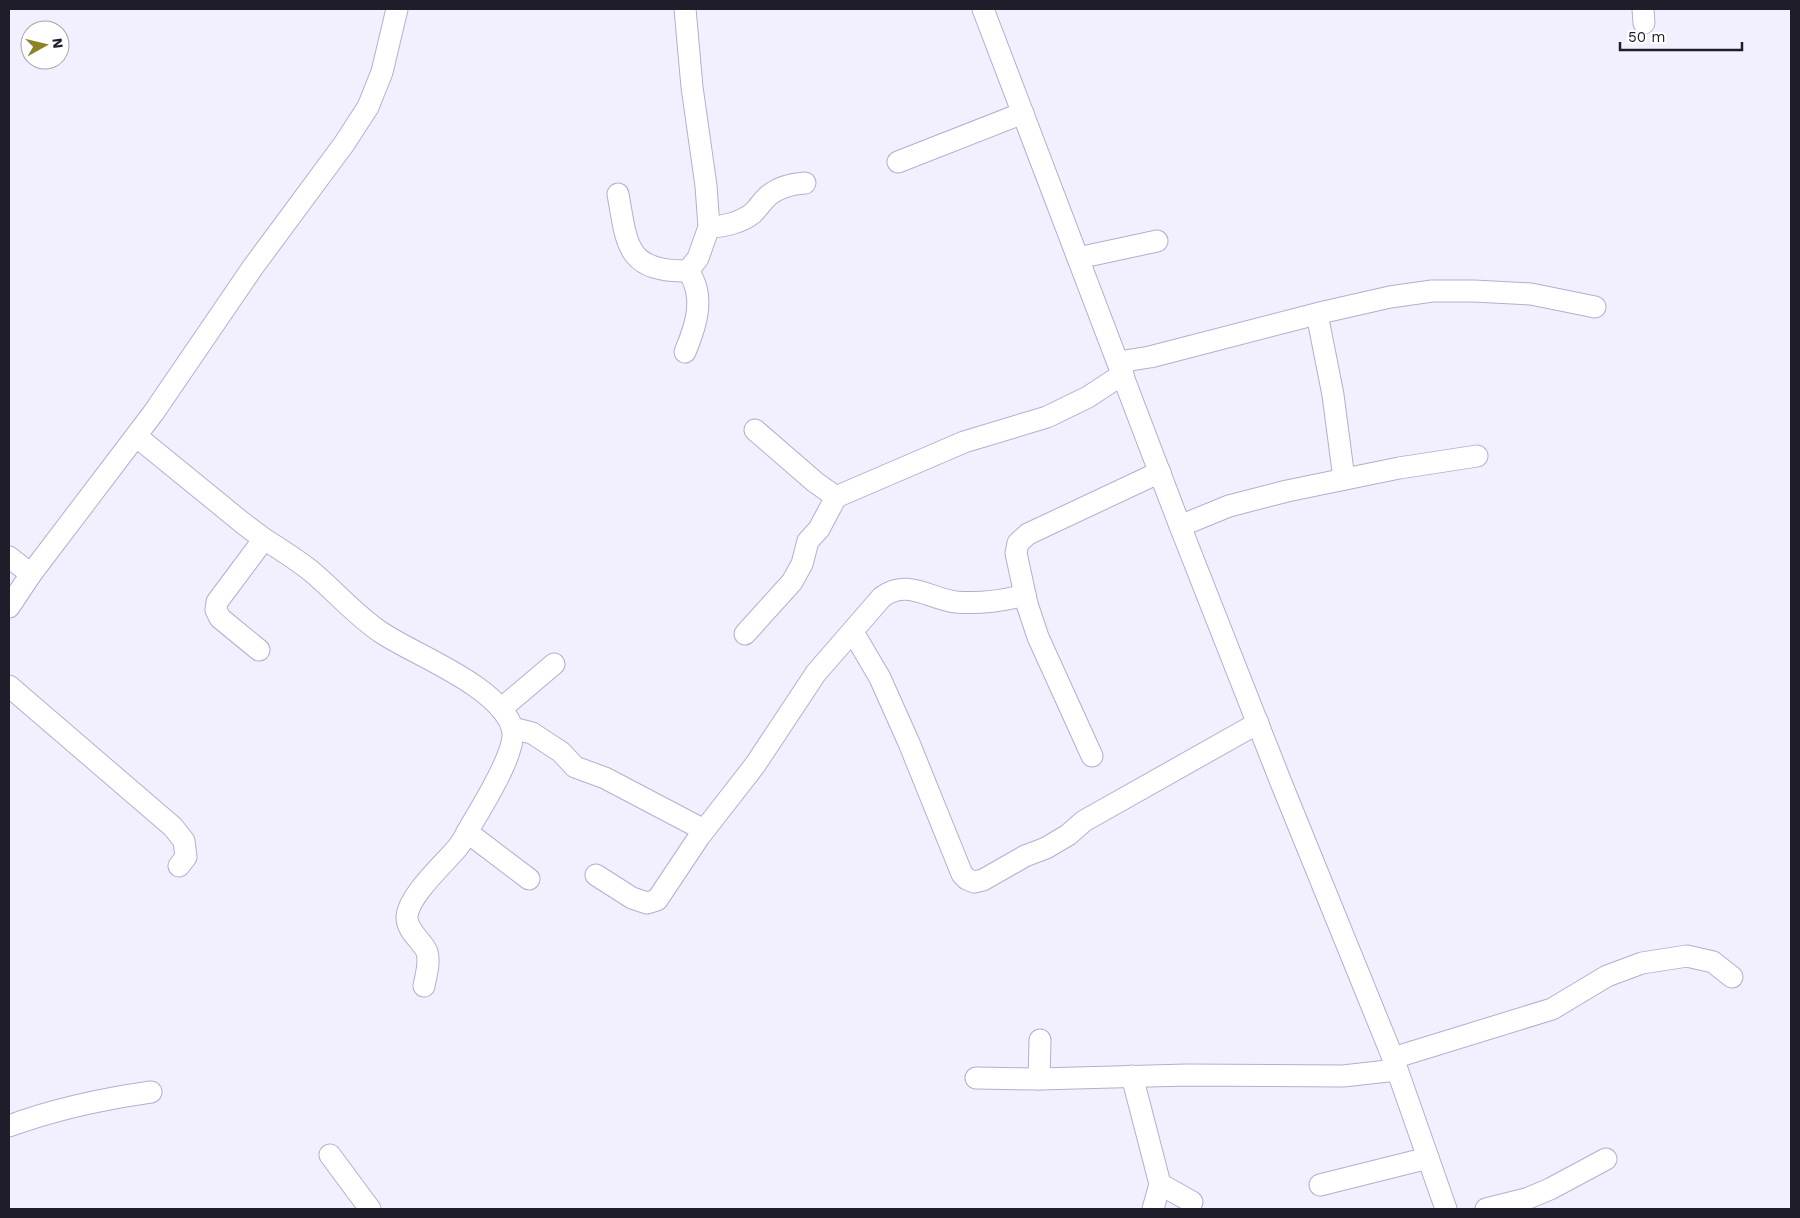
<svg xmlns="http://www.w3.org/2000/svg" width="1800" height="1218" font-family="'Work Sans',sans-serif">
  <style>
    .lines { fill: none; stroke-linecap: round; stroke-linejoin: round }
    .minor-casing { stroke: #b3aed0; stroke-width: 23 }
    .minor { stroke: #fff; stroke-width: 21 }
  </style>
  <rect width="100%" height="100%" fill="#f2f0ff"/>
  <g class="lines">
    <!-- minor casing -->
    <g class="minor-casing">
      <g id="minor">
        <path d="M685 9 692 87 706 186 709 227 698 258 688 271"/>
        <path d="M983 9 1180 526 1282 785 1393 1058 1446 1209"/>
        <path d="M1643 9 1644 23"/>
        <path d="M898 162 1023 113"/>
        <path d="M618 194C627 245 626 272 688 271"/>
        <path d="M709 227C724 227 742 222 753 213 758 208 761 203 766 198 776 188 791 184 805 183"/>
        <path d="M1078 258 1157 241"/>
        <path d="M1317 314 1333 395 1344 479"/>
        <path d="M685 352C696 326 706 296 688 271"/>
        <path d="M1118 362 1150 357 1324 312 1390 297 1432 291H1474L1531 294 1595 307"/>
        <path d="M755 430 815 482 836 497"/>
        <path d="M136 436 244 524 264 539 217 602 216 610 220 618 259 650"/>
        <path d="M1180 526 1229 506 1287 491 1399 468 1477 456"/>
        <path d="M264 539C280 549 296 559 311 571 335 591 356 616 382 633 417 656 498 686 512 727 519 749 481 808 470 827 466 834 463 841 458 847 444 864 409 895 407 916 406 931 422 940 427 952 430 963 426 975 424 986"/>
        <path d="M9 557 31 574"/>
        <path d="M9 607 31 574 154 412 253 267 344 144 368 107 382 72 397 9"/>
        <path d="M853 632 880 678 909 743 962 874 967 879 974 882 983 880 1025 856 1046 848 1068 835 1084 821 1258 723"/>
        <path d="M745 634 792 582 802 564 808 541 819 529 836 497 964 442 1047 417 1088 397 1123 374"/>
        <path d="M9 686 173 827 184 841 186 857 179 866"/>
        <path d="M501 709 554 664"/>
        <path d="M512 728 532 733 561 752 575 767 605 778 704 830"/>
        <path d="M1092 756 1038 637 1027 604 1016 553 1018 543 1028 534 1160 472"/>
        <path d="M467 832 529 879"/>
        <path d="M596 875 632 898 647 903 657 900 699 837 755 765 816 673 882 597C907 578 930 599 956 602 980 604 1002 601 1025 595"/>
        <path d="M1393 1058 1552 1009 1607 976 1642 963 1687 956 1713 962 1732 977"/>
        <path d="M1132 1076 1160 1184 1153 1209"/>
        <path d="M976 1078 1039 1079 1187 1075 1343 1076 1397 1070"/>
        <path d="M1039 1079 1040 1040"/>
        <path d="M9 1126C55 1109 102 1099 151 1092"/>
        <path d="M330 1155 370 1209"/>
        <path d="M1160 1184 1192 1202"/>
        <path d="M1320 1185 1428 1158"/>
        <path d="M1486 1209 1526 1199 1550 1189 1606 1159"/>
      </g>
    </g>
    <!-- minor -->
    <use href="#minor" class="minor"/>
  </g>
  <!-- border -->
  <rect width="1800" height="1218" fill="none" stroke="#1f1d2a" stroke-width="20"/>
  <!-- north arrow -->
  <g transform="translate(45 45) rotate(82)"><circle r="24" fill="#ffffff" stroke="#a5a5aa"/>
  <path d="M0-4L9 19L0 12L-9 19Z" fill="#8f8128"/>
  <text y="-8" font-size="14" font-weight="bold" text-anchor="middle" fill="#1f1d2a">N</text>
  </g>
  <!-- scale -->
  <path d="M1620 42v8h122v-8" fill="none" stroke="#1f1d2a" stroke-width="2.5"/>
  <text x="1628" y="42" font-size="15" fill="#1f1d2a" stroke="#ffffff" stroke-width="4" paint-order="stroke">50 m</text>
</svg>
